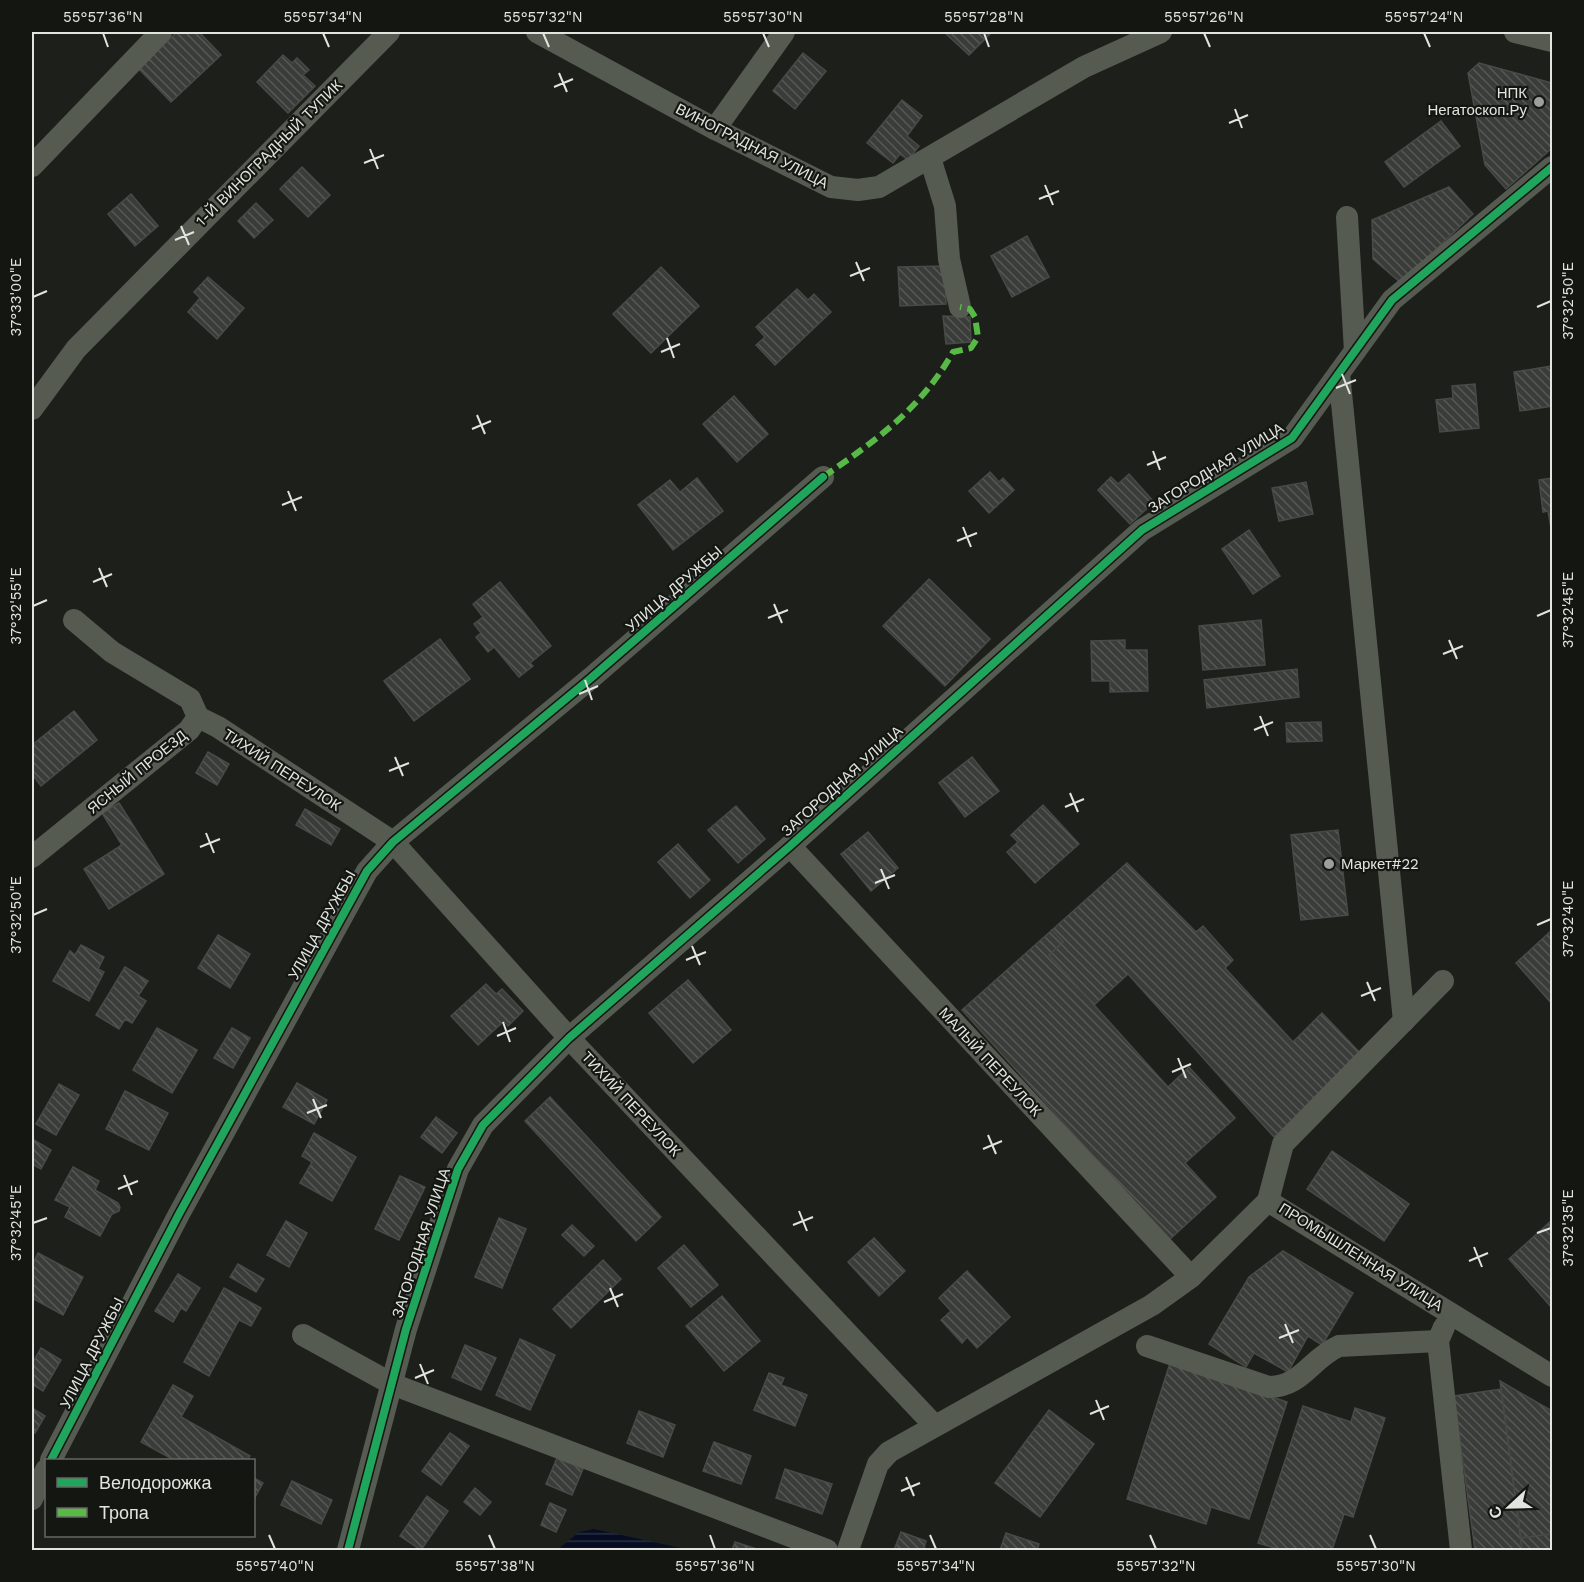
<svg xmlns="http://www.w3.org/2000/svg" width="1584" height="1582" font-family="'Work Sans',sans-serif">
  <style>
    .water { fill: url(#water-rules) }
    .building { fill: url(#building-back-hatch); stroke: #484a47; stroke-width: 1.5 }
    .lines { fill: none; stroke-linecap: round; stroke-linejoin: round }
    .minor { stroke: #565b52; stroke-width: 22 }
    .quiet { stroke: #58b947; stroke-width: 6; stroke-dasharray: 12 6; stroke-linecap: butt }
    .cycleway-casing { stroke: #131611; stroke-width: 11 }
    .cycleway { stroke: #20a55d; stroke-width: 8 }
    .ticks { fill: none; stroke: #e2e4e0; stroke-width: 2 }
    .poi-dot { fill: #9d9f9b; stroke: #131611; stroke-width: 2 }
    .labels { text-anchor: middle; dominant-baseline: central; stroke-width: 4.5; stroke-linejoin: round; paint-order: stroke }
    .poi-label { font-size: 15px; fill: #e2e4e0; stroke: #131611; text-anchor: end }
    .street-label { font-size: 15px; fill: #e2e4e0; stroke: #131611 }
    .neatline { fill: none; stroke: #e2e4e0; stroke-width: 2 }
    .ticks-label { font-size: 15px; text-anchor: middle; fill: #e2e4e0 }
  </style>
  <defs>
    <pattern id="water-rules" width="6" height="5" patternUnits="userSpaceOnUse" patternTransform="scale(1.5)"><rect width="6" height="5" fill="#060d23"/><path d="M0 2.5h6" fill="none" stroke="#2a3043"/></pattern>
    <pattern id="building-back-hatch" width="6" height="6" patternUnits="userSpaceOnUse" patternTransform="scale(1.5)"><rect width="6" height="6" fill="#3a3c39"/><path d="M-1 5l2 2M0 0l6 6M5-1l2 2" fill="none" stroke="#565855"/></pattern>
  </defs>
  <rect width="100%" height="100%" fill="#1d1f1b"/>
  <!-- water -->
  <path class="water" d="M594 1529 690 1550H557L579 1532Z"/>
  <!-- building -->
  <g class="building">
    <path d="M177 32H199L221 55 171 102 138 68Z"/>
    <path d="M944 32H992L969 55Z"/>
    <path d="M803 53 826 71 795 109 773 91Z"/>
    <path d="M283 55 292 63 297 58 309 70 303 75 315 86 288 113 257 82Z"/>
    <path d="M1479 63 1552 83V148L1506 189 1485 165 1468 73Z"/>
    <path d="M902 100 922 116 907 136 919 146 908 160 900 154 893 163 867 143Z"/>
    <path d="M1441 121 1460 146 1404 187 1385 162Z"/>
    <path d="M302 167 330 195 308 217 280 189Z"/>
    <path d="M1449 187 1473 214 1401 283 1373 259 1372 220Z"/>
    <path d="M131 194 158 226 135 246 108 214Z"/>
    <path d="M256 203 273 220 254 238 238 221Z"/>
    <path d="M1027 236 1049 277 1012 297 991 256Z"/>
    <path d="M945 266 946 304 900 306 898 267Z"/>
    <path d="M661 267 699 306 651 353 613 314Z"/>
    <path d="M208 277 244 308 217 339 188 312 200 298 194 292Z"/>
    <path d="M797 289 808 300 814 294 831 312 775 365 756 345 765 337 756 327Z"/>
    <path d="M943 316 970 317 971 342 946 344Z"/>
    <path d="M1552 366V406L1520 411 1514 372Z"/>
    <path d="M1475 384 1479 428 1440 432 1436 400 1453 398 1452 386Z"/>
    <path d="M734 396 768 434 737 462 703 424Z"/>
    <path d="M990 472 999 482 1003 478 1014 490 989 513 969 491Z"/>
    <path d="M1129 474 1154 502 1130 524 1098 490 1111 477 1118 484Z"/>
    <path d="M697 478 723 511 673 550 638 505 670 480 680 492Z"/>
    <path d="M1552 478V528H1551L1548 511 1543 512 1539 480Z"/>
    <path d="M1306 482 1313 514 1279 521 1272 488Z"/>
    <path d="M1249 530 1280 576 1253 594 1222 549Z"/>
    <path d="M929 579 990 639 945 686 883 626Z"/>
    <path d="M500 582 551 646 530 663 533 666 519 677 494 647 488 652 476 637 481 633 474 624 483 617 473 604Z"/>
    <path d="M1261 620 1265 665 1203 670 1199 626Z"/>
    <path d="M440 639 470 679 414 721 384 681Z"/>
    <path d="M1125 640V650H1147L1148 691 1110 692V681H1092L1091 641Z"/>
    <path d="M1297 669 1299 697 1207 708 1204 680Z"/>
    <path d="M74 711 97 740 41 786 32 774V745Z"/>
    <path d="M1321 722 1322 741 1287 742 1286 723Z"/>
    <path d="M208 752 229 764 217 785 196 773Z"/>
    <path d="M972 757 999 791 965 817 939 783Z"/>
    <path d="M119 803 164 874 109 909 84 869 122 845 102 813Z"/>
    <path d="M1043 805 1079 844 1035 883 1007 852 1018 842 1011 835Z"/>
    <path d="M736 806 765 839 738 863 708 830Z"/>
    <path d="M305 809 340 829 331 845 296 825Z"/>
    <path d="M1338 830 1348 915 1301 920 1291 835Z"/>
    <path d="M868 832 898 868 871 891 841 854Z"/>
    <path d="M678 844 710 880 690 898 658 862Z"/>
    <path d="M1127 863 1196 932 1203 926 1233 960 1225 968 1293 1042 1322 1013 1362 1055 1274 1137 1128 974 1094 1005 1049 955 1063 942 1052 930Z"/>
    <path d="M1052 930 1063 942 1049 955 1168 1087 1189 1067 1235 1118 1185 1163 1216 1197 1169 1240 962 1010Z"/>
    <path d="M1552 930V1004L1516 963Z"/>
    <path d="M218 935 250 954 230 988 198 968Z"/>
    <path d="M81 945 104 957 98 969 104 972 89 1001 53 981 70 951 75 955Z"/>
    <path d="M125 967 148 981 138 996 146 1001 132 1023 125 1019 119 1029 96 1015Z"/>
    <path d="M688 980 731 1030 693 1063 649 1013Z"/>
    <path d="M486 984 496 994 502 989 523 1011 508 1026 504 1021 478 1045 451 1016Z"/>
    <path d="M157 1028 197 1050 172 1093 133 1070Z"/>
    <path d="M232 1028 250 1038 233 1068 214 1058Z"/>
    <path d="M297 1083 327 1100 314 1124 283 1107Z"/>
    <path d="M59 1084 79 1095 56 1135 36 1124Z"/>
    <path d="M125 1091 168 1113 149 1150 106 1129Z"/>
    <path d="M550 1097 661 1217 636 1241 525 1121Z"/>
    <path d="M436 1117 457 1133 442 1153 421 1137Z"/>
    <path d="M314 1133 356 1157 332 1201 300 1183 312 1162 302 1156Z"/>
    <path d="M32 1139 51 1150 41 1169 32 1164Z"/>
    <path d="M1332 1151 1409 1204 1384 1241 1307 1189Z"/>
    <path d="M73 1167 99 1181 95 1190 118 1203 120 1207 119 1211 112 1214 100 1236 65 1217 70 1207 55 1200Z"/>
    <path d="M400 1176 425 1187 399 1240 375 1229Z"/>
    <path d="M499 1218 526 1229 502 1288 475 1277Z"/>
    <path d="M1552 1220V1308L1509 1259Z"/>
    <path d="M286 1221 307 1233 289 1267 267 1255Z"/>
    <path d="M572 1225 594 1246 584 1256 562 1235Z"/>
    <path d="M874 1238 905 1271 879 1296 848 1262Z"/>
    <path d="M684 1245 718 1285 691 1307 658 1268Z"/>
    <path d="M1283 1251 1353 1293 1322 1345 1308 1336 1288 1372 1254 1353 1246 1367 1209 1344 1249 1277Z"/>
    <path d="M38 1253 83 1277 63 1315 32 1298V1266Z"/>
    <path d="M603 1260 621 1279 571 1328 553 1309Z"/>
    <path d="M238 1264 264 1279 256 1292 230 1277Z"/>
    <path d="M967 1271 1010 1317 977 1348 967 1337 962 1343 941 1320 951 1311 939 1298Z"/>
    <path d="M178 1274 200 1288 186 1311 181 1308 173 1322 155 1311Z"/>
    <path d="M224 1288 261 1308 251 1326 239 1320 209 1376 184 1362Z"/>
    <path d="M722 1296 760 1341 724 1371 686 1326Z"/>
    <path d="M520 1339 555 1355 530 1410 496 1395Z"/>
    <path d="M465 1345 496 1358 481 1390 452 1377Z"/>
    <path d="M41 1348 61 1360 43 1391 32 1384V1364Z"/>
    <path d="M1170 1363 1287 1402 1249 1519 1211 1507 1206 1524 1127 1499Z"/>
    <path d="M769 1373 784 1378 781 1385 807 1395 795 1426 754 1410Z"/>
    <path d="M1500 1381 1552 1411V1534L1521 1538Z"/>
    <path d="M173 1385 193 1396 181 1417 250 1456 247 1460H174L141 1442Z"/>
    <path d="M1501 1389 1522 1550H1475L1454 1396Z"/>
    <path d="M1303 1406 1351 1422 1355 1408 1385 1418 1353 1517 1344 1514 1332 1550H1281L1258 1543Z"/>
    <path d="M32 1408 45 1416 35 1433 32 1430Z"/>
    <path d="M1049 1410 1094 1444 1040 1517 995 1483Z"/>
    <path d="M639 1411 675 1425 663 1457 627 1443Z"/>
    <path d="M450 1433 469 1446 441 1485 422 1471Z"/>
    <path d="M714 1442 751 1456 741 1484 703 1471Z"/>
    <path d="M557 1458 583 1469 572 1495 546 1484Z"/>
    <path d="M785 1469 832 1484 822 1514 776 1498Z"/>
    <path d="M254 1478 263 1483 254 1499Z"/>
    <path d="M292 1481 332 1500 321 1524 281 1505Z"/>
    <path d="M475 1488 491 1502 480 1515 464 1502Z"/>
    <path d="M427 1496 448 1511 421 1550 400 1536Z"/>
    <path d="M550 1503 566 1510 556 1532 541 1525Z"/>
    <path d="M901 1532 926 1541 924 1548 930 1550H894Z"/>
    <path d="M1006 1533 1039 1544 1037 1550H1000Z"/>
    <path d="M1552 1534V1550H1522L1521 1538Z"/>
    <path d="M735 1542 760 1550H732Z"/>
  </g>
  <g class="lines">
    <!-- minor -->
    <g class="minor">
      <path d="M537 32 715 129 831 187 858 190 879 187 1084 67 1161 32"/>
      <path d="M1515 32 1552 41"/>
      <path d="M715 129 784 32"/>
      <path d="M930 158 945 206 949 259 960 307"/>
      <path d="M32 166 161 32"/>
      <path d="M1347 217 1355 351"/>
      <path d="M1339 373 1404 1021"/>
      <path d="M32 409 76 349 389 32"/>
      <path d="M198 717 218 727 393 842 569 1038 934 1425"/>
      <path d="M790 846 1191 1277"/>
      <path d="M32 857 189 730 198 717 190 699 112 652 74 620"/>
      <path d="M1268 1201 1552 1376"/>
      <path d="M1268 1201 1283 1144 1443 981"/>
      <path d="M1444 1327 1438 1341 1461 1550"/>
      <path d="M303 1335 392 1384 827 1550"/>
      <path d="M1147 1346 1269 1387C1303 1386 1310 1359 1339 1346L1438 1341"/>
      <path d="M51 1460 179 1214 367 871 393 842 591 678 823 477"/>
      <path d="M32 1499 46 1470"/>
      <path d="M348 1550 406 1329 458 1169 483 1125 569 1038 790 846 1142 530 1292 438 1392 300 1552 167"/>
      <path d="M848 1550 878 1464 889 1452 1152 1305 1191 1277 1268 1201"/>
    </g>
    <!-- quiet -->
    <path class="quiet" d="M823 477C875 441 921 409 953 352L971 348 978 337 975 317 970 309 960 307"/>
    <!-- cycleway casing -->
    <g class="cycleway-casing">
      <g id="cycleway">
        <path d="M51 1460 179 1214 367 871 393 842 591 678 823 477"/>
        <path d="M348 1550 406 1329 458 1169 483 1125 569 1038 790 846 1142 530 1292 438 1392 300 1552 167"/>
      </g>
    </g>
    <!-- cycleway -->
    <use href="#cycleway" class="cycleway"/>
  </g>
  <!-- ticks -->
  <path class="ticks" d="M103 33 108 47M323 33 329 47M543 33 549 47M763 33 769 47M984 33 989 47M1204 33 1210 47M1424 33 1430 47M559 73 567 92M554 87 573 79M1235 109 1242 128M1229 123 1248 115M370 149 378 169M364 163 384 155M1045 185 1053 205M1039 199 1059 191M181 226 189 245M175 240 194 232M856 262 864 281M850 276 870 268M33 297 47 291M1537 307 1551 301M667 338 674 358M661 352 680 344M1342 374 1350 394M1336 388 1356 380M477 415 485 434M472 429 491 421M1153 451 1160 470M1147 465 1166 457M288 491 296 511M282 505 302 497M963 527 971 547M957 541 977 533M99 568 107 587M93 582 112 574M774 604 782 623M33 606 47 600M1537 616 1551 610M768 618 788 610M1449 640 1457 659M1443 654 1463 646M585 680 592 700M579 694 598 686M1260 716 1268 736M1254 730 1273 722M395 757 403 776M389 771 409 763M1070 793 1078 812M1065 807 1084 799M206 833 214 853M200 847 220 839M881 869 889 889M875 883 895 875M33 915 47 909M1537 925 1551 919M692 946 700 965M686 960 706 952M1367 982 1375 1001M1361 996 1381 988M503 1022 510 1042M497 1036 516 1028M1178 1058 1186 1078M1172 1072 1191 1064M313 1099 321 1118M307 1113 327 1105M988 1135 996 1154M983 1149 1002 1141M124 1175 132 1195M118 1189 138 1181M799 1211 807 1231M33 1223 47 1218M793 1225 813 1217M1537 1233 1551 1228M1474 1247 1482 1267M1469 1261 1488 1253M610 1288 618 1307M604 1302 623 1294M1285 1324 1293 1343M1279 1338 1299 1330M420 1364 428 1384M415 1378 434 1370M1096 1400 1104 1420M1090 1414 1109 1406M906 1477 914 1496M901 1491 920 1483M269 1535 275 1549M489 1535 495 1549M710 1535 715 1549M930 1535 936 1549M1150 1535 1156 1549M1370 1535 1376 1549"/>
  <!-- markers -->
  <g class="poi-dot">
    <circle cx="1539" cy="102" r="6"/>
    <circle cx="1329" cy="864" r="6"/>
  </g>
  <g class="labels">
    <!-- poi labels -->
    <g class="poi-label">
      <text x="1527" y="93">НПК<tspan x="1527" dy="17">Негатоскоп.Ру</tspan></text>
      <text x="1341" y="864" text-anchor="start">Маркет#22</text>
    </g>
    <!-- street labels -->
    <g class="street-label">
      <text transform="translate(752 146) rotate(27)">ВИНОГРАДНАЯ УЛИЦА</text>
      <text transform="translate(269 153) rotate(-45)">1-Й ВИНОГРАДНЫЙ ТУПИК</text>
      <text transform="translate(1216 468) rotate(-32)">ЗАГОРОДНАЯ УЛИЦА</text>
      <text transform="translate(674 589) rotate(-41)">УЛИЦА ДРУЖБЫ</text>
      <text transform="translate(282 770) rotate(33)">ТИХИЙ ПЕРЕУЛОК</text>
      <text transform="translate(137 772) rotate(-39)">ЯСНЫЙ ПРОЕЗД</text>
      <text transform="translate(842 781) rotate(-42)">ЗАГОРОДНАЯ УЛИЦА</text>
      <text transform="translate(322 925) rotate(-61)">УЛИЦА ДРУЖБЫ</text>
      <text transform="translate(990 1062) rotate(47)">МАЛЫЙ ПЕРЕУЛОК</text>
      <text transform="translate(631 1104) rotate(47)">ТИХИЙ ПЕРЕУЛОК</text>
      <text transform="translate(421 1243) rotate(-72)">ЗАГОРОДНАЯ УЛИЦА</text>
      <text transform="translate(1361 1257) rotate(32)">ПРОМЫШЛЕННАЯ УЛИЦА</text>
      <text transform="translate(92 1353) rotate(-63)">УЛИЦА ДРУЖБЫ</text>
    </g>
  </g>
  <!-- border -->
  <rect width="1584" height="1582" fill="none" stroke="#131611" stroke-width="66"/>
  <!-- legend -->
  <rect x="45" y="1459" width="210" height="78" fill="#131611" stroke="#666864" stroke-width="1.5"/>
  <rect x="57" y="1478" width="30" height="9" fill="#20a55d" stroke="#666864" stroke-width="1.5"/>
  <text x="99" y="1489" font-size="18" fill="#e2e4e0">Велодорожка</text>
  <rect x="57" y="1508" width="30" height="9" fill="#58b947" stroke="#666864" stroke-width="1.5"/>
  <text x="99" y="1519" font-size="18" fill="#e2e4e0">Тропа</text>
  <!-- north arrow -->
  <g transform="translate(1509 1507) rotate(248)" stroke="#131611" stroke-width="4.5" paint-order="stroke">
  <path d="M0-4.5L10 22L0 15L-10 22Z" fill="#e2e4e0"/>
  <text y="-9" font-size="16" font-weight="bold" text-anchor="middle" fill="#e2e4e0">С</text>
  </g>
  <rect x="33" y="33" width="1518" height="1516" class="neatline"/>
  <g class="ticks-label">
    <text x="103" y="22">55°57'36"N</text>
    <text x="323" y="22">55°57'34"N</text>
    <text x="543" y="22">55°57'32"N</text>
    <text x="763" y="22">55°57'30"N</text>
    <text x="984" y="22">55°57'28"N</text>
    <text x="1204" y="22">55°57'26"N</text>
    <text x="1424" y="22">55°57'24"N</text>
    <text transform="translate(16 297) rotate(-90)" y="5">37°33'00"E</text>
    <text transform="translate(1568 301) rotate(-90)" y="5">37°32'50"E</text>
    <text transform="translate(16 606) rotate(-90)" y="5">37°32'55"E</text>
    <text transform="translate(1568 610) rotate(-90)" y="5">37°32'45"E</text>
    <text transform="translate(16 915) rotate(-90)" y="5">37°32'50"E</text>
    <text transform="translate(1568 919) rotate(-90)" y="5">37°32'40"E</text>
    <text transform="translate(16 1223) rotate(-90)" y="5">37°32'45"E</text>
    <text transform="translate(1568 1228) rotate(-90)" y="5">37°32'35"E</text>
    <text x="275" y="1571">55°57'40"N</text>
    <text x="495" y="1571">55°57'38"N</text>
    <text x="715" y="1571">55°57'36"N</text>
    <text x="936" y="1571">55°57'34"N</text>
    <text x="1156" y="1571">55°57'32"N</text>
    <text x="1376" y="1571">55°57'30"N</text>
  </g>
</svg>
